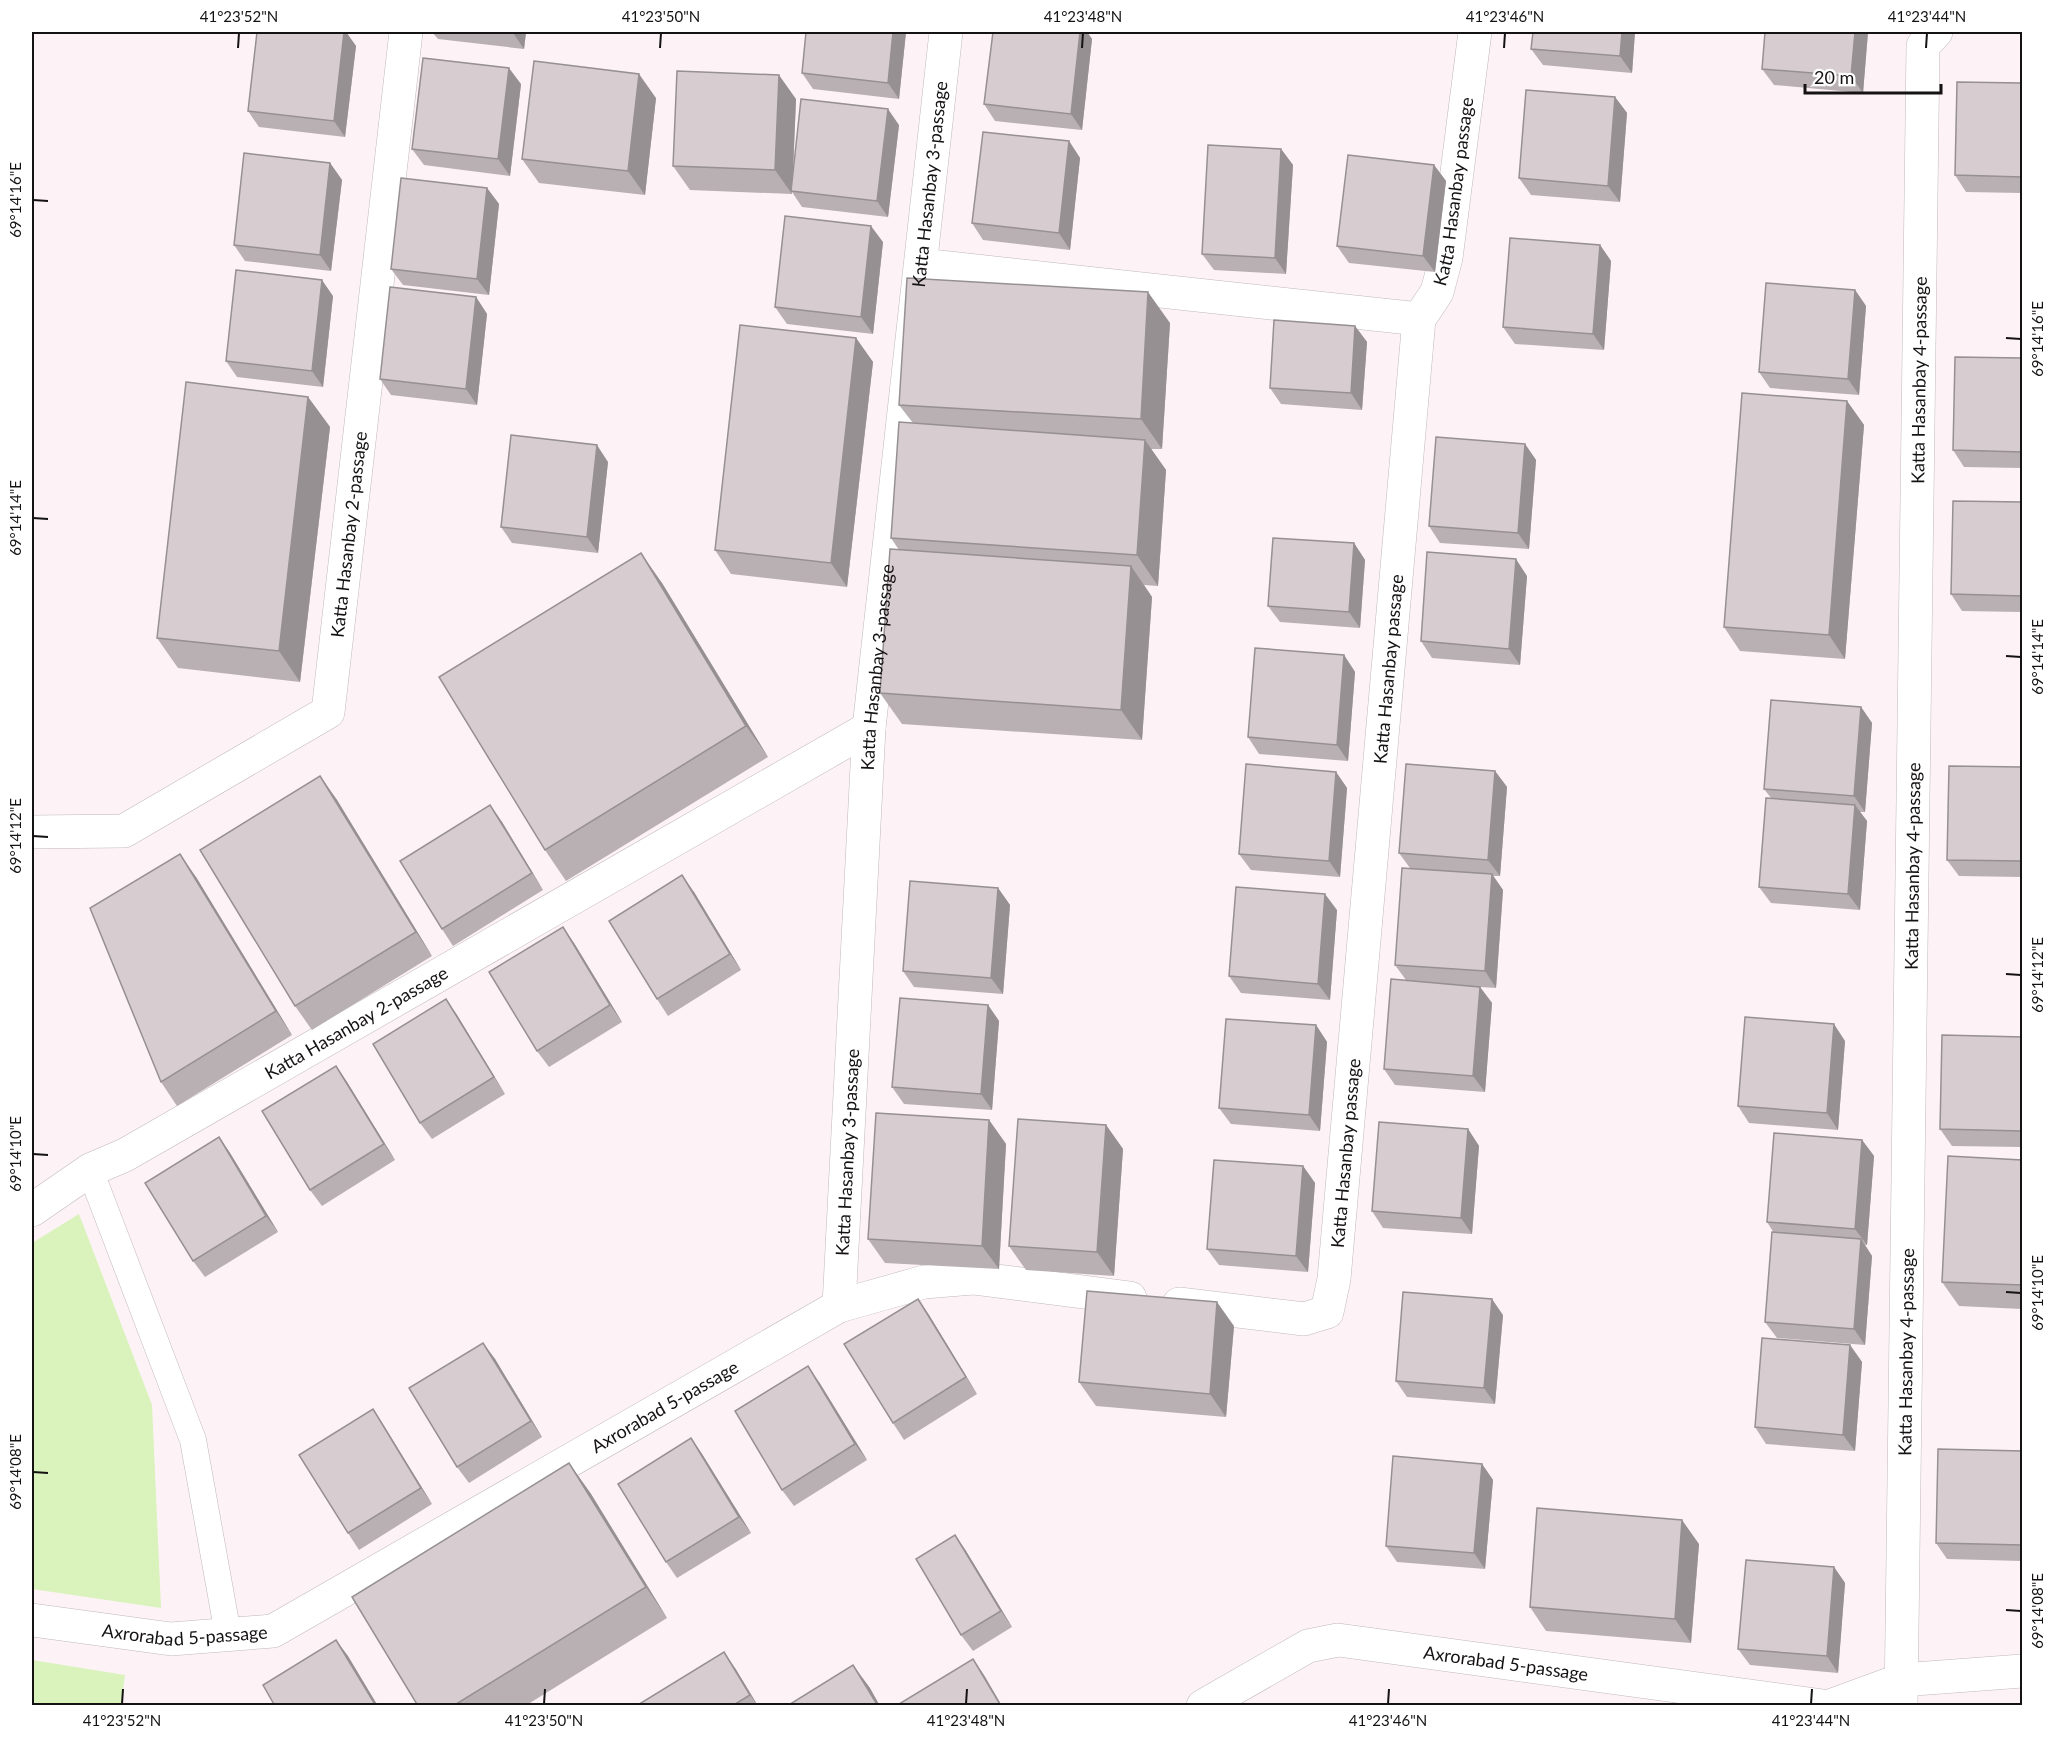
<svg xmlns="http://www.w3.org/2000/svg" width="2054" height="1737" font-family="Lato,sans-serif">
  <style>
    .green { fill: #daf2bb }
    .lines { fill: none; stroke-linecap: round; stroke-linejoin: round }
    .lane-casing { stroke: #c1b8bb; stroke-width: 27 }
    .street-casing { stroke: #c1b8bb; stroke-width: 34 }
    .lane { stroke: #fff; stroke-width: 26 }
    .street { stroke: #fff; stroke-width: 33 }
    .wall { fill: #b9b0b3 }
    .shaded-wall { fill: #969092 }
    .building { fill: #d7cdd0; stroke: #969092; stroke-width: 1.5 }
    .ticks { fill: none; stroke: #151213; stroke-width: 2 }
    .labels { text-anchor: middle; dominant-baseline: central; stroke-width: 4.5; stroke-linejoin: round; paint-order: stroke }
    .street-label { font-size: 18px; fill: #151213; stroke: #fff }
    .neatline { fill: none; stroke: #151213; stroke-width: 2 }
    .ticks-label { font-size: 15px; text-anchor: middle; fill: #151213 }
  </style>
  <rect width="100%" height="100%" fill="#fdf3f7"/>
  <!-- green -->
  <g class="green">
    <path d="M79 1214 152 1405 161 1608 32 1589V1243Z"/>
    <path d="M32 1660 125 1675 121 1705H32Z"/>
  </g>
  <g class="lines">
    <!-- lane casing -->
    <g class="lane-casing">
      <path id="lane" d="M90 1170 193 1440 228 1634"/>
    </g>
    <!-- street casing -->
    <g class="street-casing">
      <g id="street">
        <path d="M921 265 1419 319"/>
        <path id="s1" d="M32 832 124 831 328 712 406 32"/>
        <path id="s2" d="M32 1210 90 1170 125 1155 869 728"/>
        <path id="s3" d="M1179 1304 1304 1319 1327 1312 1334 1279 1419 319 1437 292 1446 258 1475 32"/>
        <path id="s4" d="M839 1306 869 728 946 32"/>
        <path id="s5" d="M32 1620 171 1639 273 1631 839 1306 924 1282 973 1278 1130 1298"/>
        <path id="s6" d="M1203 1706 1308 1646 1338 1640 1823 1706"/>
        <path d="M1830 1706 1901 1680 2022 1671"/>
        <path id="s7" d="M1901 1706 1923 46 1936 32"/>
      </g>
    </g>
    <!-- lane -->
    <use href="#lane" class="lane"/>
    <!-- street -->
    <use href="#street" class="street"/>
  </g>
  <!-- wall -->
  <g class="wall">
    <path d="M257 32H346L356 46 345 137 259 127 248 111Z"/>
    <path d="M432 32H526L524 49 438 39Z"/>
    <path d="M806 32H906L899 99 813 89 802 73Z"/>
    <path d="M993 32H1087L1092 39 1082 130 995 121 984 104Z"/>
    <path d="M1533 32H1635L1632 73 1543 65 1531 49Z"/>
    <path d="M1765 32H1868L1863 93 1774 85 1762 69Z"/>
    <path d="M2022 83V193L1966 192 1955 175Z"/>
    <path d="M521 84 510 176 424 165 412 149Z"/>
    <path d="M1615 97 1627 113 1620 202 1531 195 1519 178Z"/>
    <path d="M656 98 645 195 539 183 522 159Z"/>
    <path d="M796 99 793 176 899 125 888 217 802 207 792 192V194L690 190 673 166Z"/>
    <path d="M1069 141 1080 158 1070 250 983 240 972 223Z"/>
    <path d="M1281 149 1293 165 1286 274 1214 270 1202 254Z"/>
    <path d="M330 163 342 180 331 271 245 261 234 245Z"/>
    <path d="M1434 165 1446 181 1435 272 1349 263 1337 246Z"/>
    <path d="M487 188 499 204 489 295 403 285 391 269Z"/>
    <path d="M883 242 873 334 787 324 775 307Z"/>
    <path d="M1600 245 1611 261 1604 350 1515 344 1503 327Z"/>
    <path d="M1855 290 1866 306 1859 395 1770 388 1759 372Z"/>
    <path d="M333 296 323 387 237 377 226 361Z"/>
    <path d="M476 297 487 314 477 405 391 395 380 379Z"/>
    <path d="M1170 323 1162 449H1151L1166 470 1158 586 1144 585 1152 597 1142 740 902 724 880 693 899 550 891 538 913 423 899 405Z"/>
    <path d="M1355 326 1367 342 1362 410 1281 404 1270 388Z"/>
    <path d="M856 338 873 362 847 587 731 574 715 550Z"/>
    <path d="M2022 358V468L1964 467 1953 450Z"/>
    <path d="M308 397 330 427 300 682 178 668 157 638Z"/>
    <path d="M1847 401 1864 425 1845 659 1740 651 1724 627Z"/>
    <path d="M1525 444 1536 460 1529 549 1440 543 1429 526Z"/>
    <path d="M608 462 598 553 512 543 501 527Z"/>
    <path d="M2022 502V612L1962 611 1951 594Z"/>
    <path d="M1354 543 1365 560 1360 628 1280 622 1268 606Z"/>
    <path d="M1527 576 1520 665 1432 658 1421 641Z"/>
    <path d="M662 583 768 757 566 881 545 850Z"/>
    <path d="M1344 655 1355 672 1348 761 1259 754 1248 737Z"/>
    <path d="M1861 707 1872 723 1865 812H1860L1867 821 1860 910 1771 903 1759 887 1771 798 1764 789Z"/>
    <path d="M2022 767V877L1959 876 1947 860Z"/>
    <path d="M1495 771 1507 787 1500 876H1493L1503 890 1496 988 1480 987 1492 1003 1485 1092 1395 1085 1384 1069 1406 980 1395 965 1410 868 1399 853Z"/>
    <path d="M1336 772 1347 788 1340 877 1251 870 1239 854Z"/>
    <path d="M320 776 337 800 432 956 312 1030 295 1006Z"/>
    <path d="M490 805 502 822 543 890 453 946 442 929Z"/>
    <path d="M196 877 292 1035 177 1106 161 1082Z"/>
    <path d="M998 888 1010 905 1003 994 914 987 903 971Z"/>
    <path d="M694 892 741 970 668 1016 657 999Z"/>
    <path d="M1337 910 1330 1000 1241 993 1229 976Z"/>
    <path d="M574 943 622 1022 549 1067 537 1051Z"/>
    <path d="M446 999 457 1015 505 1094 432 1139 420 1123Z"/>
    <path d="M988 1005 999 1021 992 1110 904 1104 892 1087Z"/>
    <path d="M1316 1025 1327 1042 1320 1131 1231 1124 1219 1108Z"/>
    <path d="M2022 1037V1147L1952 1146 1940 1129Z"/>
    <path d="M1845 1041 1838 1130 1749 1123 1738 1106Z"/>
    <path d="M336 1066 347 1082 395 1160 322 1206 310 1190Z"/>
    <path d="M989 1120 1006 1144 999 1269 885 1263 868 1239Z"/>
    <path d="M1106 1125 1123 1149 1114 1276 1026 1270 1009 1246Z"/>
    <path d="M1468 1129 1479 1146 1472 1234 1383 1228 1372 1211Z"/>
    <path d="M219 1137 230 1153 278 1232 205 1277 193 1261Z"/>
    <path d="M1862 1140 1874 1156 1867 1245H1865L1872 1256 1865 1345 1777 1338 1765 1322 1774 1233 1767 1222Z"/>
    <path d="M2022 1160V1309L1959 1306 1942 1282Z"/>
    <path d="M1303 1166 1315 1183 1308 1272 1219 1265 1207 1249Z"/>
    <path d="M918 1299 929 1315 977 1394 904 1440 893 1423Z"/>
    <path d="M1503 1315 1495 1404 1407 1397 1396 1381Z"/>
    <path d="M1234 1326 1226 1417 1096 1406 1079 1382Z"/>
    <path d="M483 1343 495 1359 542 1437 469 1483 457 1467Z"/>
    <path d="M1850 1345 1862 1362 1855 1451 1766 1444 1755 1427Z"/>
    <path d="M819 1382 867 1460 794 1506 782 1490Z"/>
    <path d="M384 1426 432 1504 359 1550 348 1533Z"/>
    <path d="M691 1438 702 1454 751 1533 677 1578 666 1562Z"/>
    <path d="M2022 1451V1561L1947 1559 1936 1543Z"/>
    <path d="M569 1463 591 1494 667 1618 525 1706H418Z"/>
    <path d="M1482 1464 1493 1480 1485 1569 1397 1562 1386 1546Z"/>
    <path d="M955 1535 966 1551 1012 1627 973 1651 961 1635Z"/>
    <path d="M1699 1544 1691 1643 1546 1631 1530 1607Z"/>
    <path d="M1834 1567 1845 1583 1838 1673 1750 1665 1738 1649Z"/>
    <path d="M735 1668 758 1706H636Z"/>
  </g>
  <!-- shaded-wall -->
  <g class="shaded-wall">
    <path d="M344 32H346L356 46 345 137 334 121Z"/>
    <path d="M513 32H526L524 49 513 33Z"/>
    <path d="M893 32H906L899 99 888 83Z"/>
    <path d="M1080 32H1087L1092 39 1082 130 1071 114Z"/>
    <path d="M1622 32H1635L1632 73 1620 56Z"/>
    <path d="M1855 32H1868L1863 93 1851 76Z"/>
    <path d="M509 68 521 84 510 176 498 159Z"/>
    <path d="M639 74 656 98 645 195 628 171Z"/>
    <path d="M779 75 796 99 792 191H791L792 194 775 170Z"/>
    <path d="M1615 97 1627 113 1620 202 1608 186Z"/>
    <path d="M888 109 899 125 888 217 877 201Z"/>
    <path d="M1069 141 1080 158 1070 250 1059 233Z"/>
    <path d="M1281 149 1293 165 1286 274 1275 258Z"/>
    <path d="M330 163 342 180 331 271 320 255Z"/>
    <path d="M1434 165 1446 181 1435 272 1423 256Z"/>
    <path d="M487 188 499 204 489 295 477 279Z"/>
    <path d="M871 226 883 242 873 334 861 317Z"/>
    <path d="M1600 245 1611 261 1604 350 1593 334Z"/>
    <path d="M322 280 333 296 323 387 312 371Z"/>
    <path d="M1855 290 1866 306 1859 395 1848 379Z"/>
    <path d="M1148 292 1170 323 1162 449 1141 419Z"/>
    <path d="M476 297 487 314 477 405 466 389Z"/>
    <path d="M1355 326 1367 342 1362 410 1351 393Z"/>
    <path d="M856 338 873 362 847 587 831 563Z"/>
    <path d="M308 397 330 427 300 682 279 651Z"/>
    <path d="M1847 401 1864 425 1845 659 1829 635Z"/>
    <path d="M1145 440 1166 470 1158 586 1137 555Z"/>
    <path d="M1525 444 1536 460 1529 549 1518 533Z"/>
    <path d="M597 445 608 462 598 553 587 537Z"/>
    <path d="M1354 543 1365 560 1360 628 1349 612Z"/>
    <path d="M641 553 662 583 768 757 746 726Z"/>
    <path d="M1516 559 1527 576 1520 665 1509 649Z"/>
    <path d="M1131 566 1152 597 1142 740 1121 710Z"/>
    <path d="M1344 655 1355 672 1348 761 1337 745Z"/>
    <path d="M1861 707 1872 723 1865 812 1854 796Z"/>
    <path d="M1495 771 1507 787 1500 876 1488 860Z"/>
    <path d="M1336 772 1347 788 1340 877 1329 861Z"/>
    <path d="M320 776 337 800 432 956 416 932Z"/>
    <path d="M490 805 502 822 543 890 532 873Z"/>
    <path d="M1855 805 1867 821 1860 910 1848 894Z"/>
    <path d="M180 854 196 877 292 1035 276 1011Z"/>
    <path d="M1492 874 1503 890 1496 988 1485 971Z"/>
    <path d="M682 875 694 892 741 970 730 954Z"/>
    <path d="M998 888 1010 905 1003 994 991 978Z"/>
    <path d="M1325 894 1337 910 1330 1000 1318 984Z"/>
    <path d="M563 927 574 943 622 1022 610 1005Z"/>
    <path d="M1480 987 1492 1003 1485 1092 1473 1076Z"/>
    <path d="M446 999 457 1015 505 1094 494 1077Z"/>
    <path d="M988 1005 999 1021 992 1110 981 1094Z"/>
    <path d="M1834 1024 1845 1041 1838 1130 1827 1113Z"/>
    <path d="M1316 1025 1327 1042 1320 1131 1309 1115Z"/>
    <path d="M336 1066 347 1082 395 1160 384 1144Z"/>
    <path d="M989 1120 1006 1144 999 1269 982 1246Z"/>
    <path d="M1106 1125 1123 1149 1114 1276 1097 1252Z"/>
    <path d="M1468 1129 1479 1146 1472 1234 1461 1218Z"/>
    <path d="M219 1137 230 1153 278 1232 266 1216Z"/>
    <path d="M1862 1140 1874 1156 1867 1245 1855 1229Z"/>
    <path d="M1303 1166 1315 1183 1308 1272 1296 1256Z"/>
    <path d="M1861 1239 1872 1256 1865 1345 1854 1329Z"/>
    <path d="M918 1299 929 1315 977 1394 966 1377Z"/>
    <path d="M1492 1299 1503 1315 1495 1404 1484 1388Z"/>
    <path d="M1217 1302 1234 1326 1226 1417 1210 1394Z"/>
    <path d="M483 1343 495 1359 542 1437 531 1421Z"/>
    <path d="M1850 1345 1862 1362 1855 1451 1843 1435Z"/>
    <path d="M808 1366 819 1382 867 1460 855 1444Z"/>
    <path d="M373 1409 384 1426 432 1504 421 1488Z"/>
    <path d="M691 1438 702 1454 751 1533 739 1517Z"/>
    <path d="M569 1463 591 1494 667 1618 646 1587Z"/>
    <path d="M1482 1464 1493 1480 1485 1569 1474 1553Z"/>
    <path d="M1682 1520 1699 1544 1691 1643 1675 1619Z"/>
    <path d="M955 1535 966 1551 1012 1627 1001 1611Z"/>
    <path d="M1834 1567 1845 1583 1838 1673 1827 1656Z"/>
    <path d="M336 1640 348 1656 378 1706H376Z"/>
    <path d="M724 1652 735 1668 758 1706 750 1695Z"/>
    <path d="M973 1659 984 1675 1002 1706H1001Z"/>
    <path d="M853 1665 870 1688 880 1706H878Z"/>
  </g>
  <!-- building -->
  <g class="building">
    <path d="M257 32H344L334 121 248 111Z"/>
    <path d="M806 32H893L888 83 802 73Z"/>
    <path d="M993 32H1080L1071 114 984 104Z"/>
    <path d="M1533 32H1622L1620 56 1531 49Z"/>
    <path d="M1765 32H1855L1851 76 1762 69Z"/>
    <path d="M423 58 509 68 498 159 412 149Z"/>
    <path d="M534 61 639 74 628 171 522 159Z"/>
    <path d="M677 71 779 75 775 170 673 166Z"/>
    <path d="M1957 82 2022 83V177L1955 175Z"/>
    <path d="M1526 90 1615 97 1608 186 1519 178Z"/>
    <path d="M801 99 888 109 877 201 791 191Z"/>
    <path d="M983 132 1069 141 1059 233 972 223Z"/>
    <path d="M1208 145 1281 149 1275 258 1202 254Z"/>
    <path d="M244 153 330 163 320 255 234 245Z"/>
    <path d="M1348 155 1434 165 1423 256 1337 246Z"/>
    <path d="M401 178 487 188 477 279 391 269Z"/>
    <path d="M785 216 871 226 861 317 775 307Z"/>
    <path d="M1510 238 1600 245 1593 334 1503 327Z"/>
    <path d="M236 270 322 280 312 371 226 361Z"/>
    <path d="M907 278 1148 292 1141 419 899 405Z"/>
    <path d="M1766 283 1855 290 1848 379 1759 372Z"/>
    <path d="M390 287 476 297 466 389 380 379Z"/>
    <path d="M1274 320 1355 326 1351 393 1270 388Z"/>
    <path d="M740 325 856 338 831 563 715 550Z"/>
    <path d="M1955 357 2022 358V452L1953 450Z"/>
    <path d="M186 382 308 397 279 651 157 638Z"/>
    <path d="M1742 393 1847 401 1829 635 1724 627Z"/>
    <path d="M899 422 1145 440 1137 555 891 538Z"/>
    <path d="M511 435 597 445 587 537 501 527Z"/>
    <path d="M1436 437 1525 444 1518 533 1429 526Z"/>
    <path d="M1953 501 2022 502V596L1951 594Z"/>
    <path d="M1273 538 1354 543 1349 612 1268 606Z"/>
    <path d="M890 549 1131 566 1121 710 880 693Z"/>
    <path d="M1427 552 1516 559 1509 649 1421 641Z"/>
    <path d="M641 553 746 726 545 850 439 677Z"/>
    <path d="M1255 648 1344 655 1337 745 1248 737Z"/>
    <path d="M1771 700 1861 707 1854 796 1764 789Z"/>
    <path d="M1246 764 1336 772 1329 861 1239 854Z"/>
    <path d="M1406 764 1495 771 1488 860 1399 853Z"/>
    <path d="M1949 766 2022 767V861L1947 860Z"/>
    <path d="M320 776 416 932 295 1006 200 850Z"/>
    <path d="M1766 798 1855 805 1848 894 1759 887Z"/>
    <path d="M490 805 532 873 442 929 400 861Z"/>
    <path d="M180 854 276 1011 161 1082 90 908Z"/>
    <path d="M1402 868 1492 874 1485 971 1395 965Z"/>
    <path d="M682 875 730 954 657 999 609 921Z"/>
    <path d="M910 881 998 888 991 978 903 971Z"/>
    <path d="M1236 887 1325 894 1318 984 1229 976Z"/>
    <path d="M563 927 610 1005 537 1051 489 972Z"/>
    <path d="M1391 979 1480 987 1473 1076 1384 1069Z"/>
    <path d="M900 998 988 1005 981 1094 892 1087Z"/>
    <path d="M446 999 494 1077 420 1123 373 1044Z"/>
    <path d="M1745 1017 1834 1024 1827 1113 1738 1106Z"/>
    <path d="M1226 1019 1316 1025 1309 1115 1219 1108Z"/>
    <path d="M1942 1035 2022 1037V1131L1940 1129Z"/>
    <path d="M336 1066 384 1144 310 1190 262 1111Z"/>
    <path d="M876 1113 989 1120 982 1246 868 1239Z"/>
    <path d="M1018 1119 1106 1125 1097 1252 1009 1246Z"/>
    <path d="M1379 1122 1468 1129 1461 1218 1372 1211Z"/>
    <path d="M1774 1133 1862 1140 1855 1229 1767 1222Z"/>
    <path d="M219 1137 266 1216 193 1261 145 1183Z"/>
    <path d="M1948 1156 2022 1160V1285L1942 1282Z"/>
    <path d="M1214 1160 1303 1166 1296 1256 1207 1249Z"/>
    <path d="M1772 1232 1861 1239 1854 1329 1765 1322Z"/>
    <path d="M1087 1291 1217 1302 1210 1394 1079 1382Z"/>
    <path d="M1403 1292 1492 1299 1484 1388 1396 1381Z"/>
    <path d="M918 1299 966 1377 893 1423 844 1344Z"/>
    <path d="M1762 1338 1850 1345 1843 1435 1755 1427Z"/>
    <path d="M483 1343 531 1421 457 1467 409 1388Z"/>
    <path d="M808 1366 855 1444 782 1490 735 1411Z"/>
    <path d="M373 1409 421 1488 348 1533 299 1455Z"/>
    <path d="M691 1438 739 1517 666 1562 618 1484Z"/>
    <path d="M1938 1449 2022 1451V1545L1936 1543Z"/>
    <path d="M1393 1456 1482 1464 1474 1553 1386 1546Z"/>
    <path d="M569 1463 646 1587 453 1706H418L352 1597Z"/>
    <path d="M1537 1508 1682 1520 1675 1619 1530 1607Z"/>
    <path d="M955 1535 1001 1611 961 1635 916 1559Z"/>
    <path d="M1746 1560 1834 1567 1827 1656 1738 1649Z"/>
    <path d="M336 1640 376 1706H275L263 1685Z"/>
    <path d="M724 1652 750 1695 732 1706H636Z"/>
    <path d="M973 1659 1001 1706H900L899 1704Z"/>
    <path d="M853 1665 878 1706H787Z"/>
  </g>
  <!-- ticks -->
  <path class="ticks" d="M238 48 239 33M660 48 661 33M1082 48 1083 33M1504 48 1505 33M1926 48 1927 33M33 200 48 201M2006 338 2021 339M33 518 48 519M2006 656 2021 657M33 836 48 837M2006 974 2021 975M33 1154 48 1155M2006 1292 2021 1293M33 1472 48 1473M2006 1610 2021 1611M122 1704 123 1689M544 1704 545 1689M966 1704 967 1689M1388 1704 1389 1689M1811 1704 1812 1689"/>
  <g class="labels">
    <!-- street labels -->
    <g class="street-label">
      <text stroke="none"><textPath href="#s4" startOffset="1126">Katta Hasanbay 3-passage</textPath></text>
      <text stroke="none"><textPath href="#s3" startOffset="1282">Katta Hasanbay passage</textPath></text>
      <text stroke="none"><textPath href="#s7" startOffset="1326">Katta Hasanbay 4-passage</textPath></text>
      <text stroke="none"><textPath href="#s1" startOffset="507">Katta Hasanbay 2-passage</textPath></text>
      <text stroke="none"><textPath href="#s4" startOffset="640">Katta Hasanbay 3-passage</textPath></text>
      <text stroke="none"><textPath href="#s3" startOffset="796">Katta Hasanbay passage</textPath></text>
      <text stroke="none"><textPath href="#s7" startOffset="840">Katta Hasanbay 4-passage</textPath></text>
      <text stroke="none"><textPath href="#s2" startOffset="375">Katta Hasanbay 2-passage</textPath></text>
      <text stroke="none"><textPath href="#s4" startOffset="154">Katta Hasanbay 3-passage</textPath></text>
      <text stroke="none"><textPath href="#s3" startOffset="310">Katta Hasanbay passage</textPath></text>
      <text stroke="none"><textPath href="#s7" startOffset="354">Katta Hasanbay 4-passage</textPath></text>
      <text stroke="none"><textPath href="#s5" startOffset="694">Axrorabad 5-passage</textPath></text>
      <text stroke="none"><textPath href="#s5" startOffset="154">Axrorabad 5-passage</textPath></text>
      <text stroke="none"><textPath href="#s6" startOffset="321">Axrorabad 5-passage</textPath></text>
    </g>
  </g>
  <!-- border -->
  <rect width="2054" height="1737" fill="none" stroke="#ffffff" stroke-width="66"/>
  <!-- scale -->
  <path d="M1805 84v9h136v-9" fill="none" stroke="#151213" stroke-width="3"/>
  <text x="1814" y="84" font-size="18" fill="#151213" stroke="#ffffff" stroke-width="4.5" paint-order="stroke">20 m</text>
  <rect x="33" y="33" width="1988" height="1671" class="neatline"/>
  <g class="ticks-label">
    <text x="239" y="22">41°23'52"N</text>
    <text x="661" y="22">41°23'50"N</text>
    <text x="1083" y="22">41°23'48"N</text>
    <text x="1505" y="22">41°23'46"N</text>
    <text x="1927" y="22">41°23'44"N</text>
    <text transform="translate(16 200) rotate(-90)" y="5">69°14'16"E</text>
    <text transform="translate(2038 339) rotate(-90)" y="5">69°14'16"E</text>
    <text transform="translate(16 518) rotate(-90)" y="5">69°14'14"E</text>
    <text transform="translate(2038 657) rotate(-90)" y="5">69°14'14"E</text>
    <text transform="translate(16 836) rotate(-90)" y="5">69°14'12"E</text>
    <text transform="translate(2038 975) rotate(-90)" y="5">69°14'12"E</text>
    <text transform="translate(16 1154) rotate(-90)" y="5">69°14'10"E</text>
    <text transform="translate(2038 1293) rotate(-90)" y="5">69°14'10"E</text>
    <text transform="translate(16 1472) rotate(-90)" y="5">69°14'08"E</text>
    <text transform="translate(2038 1611) rotate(-90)" y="5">69°14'08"E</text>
    <text x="122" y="1726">41°23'52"N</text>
    <text x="544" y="1726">41°23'50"N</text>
    <text x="966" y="1726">41°23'48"N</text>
    <text x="1388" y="1726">41°23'46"N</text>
    <text x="1811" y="1726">41°23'44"N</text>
  </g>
</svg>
